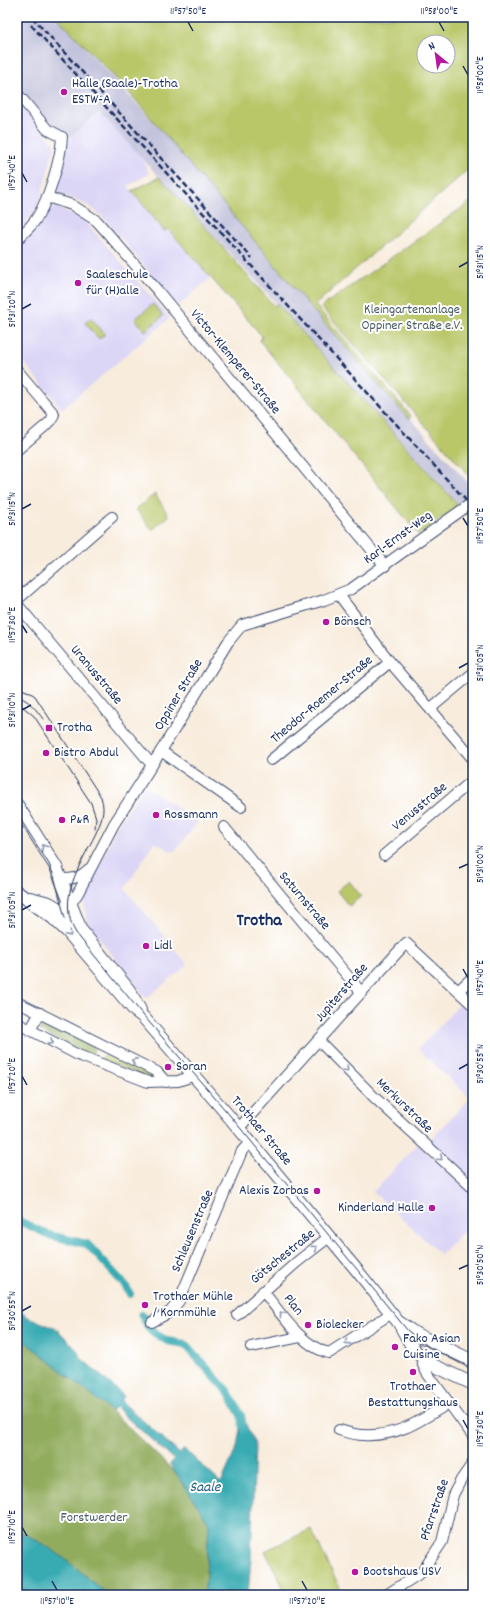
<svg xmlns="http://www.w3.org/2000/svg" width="490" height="1612" font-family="Dekko,sans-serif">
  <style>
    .built { fill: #dcd6f6 }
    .industrial { fill: #c2c2dc }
    .green { fill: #b9c769; stroke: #6a7b64; fill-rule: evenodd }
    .forest { fill: #92ac5d; stroke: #566e5e }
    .water { fill: #39abb2; stroke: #2a6d88 }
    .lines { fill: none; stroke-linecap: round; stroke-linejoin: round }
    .canal { stroke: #39abb2; stroke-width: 8 }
    .minor-casing { stroke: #3c4b71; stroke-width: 12 }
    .major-casing { stroke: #3c4b71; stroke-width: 14 }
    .minor { stroke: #fff; stroke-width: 10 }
    .major { stroke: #fff; stroke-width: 12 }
    .tram { stroke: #1b2f5e; stroke-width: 1 }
    .rail { stroke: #1b2f5e; stroke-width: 2.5; stroke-dasharray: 6 3; stroke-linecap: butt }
    .oneway { stroke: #8d97ae }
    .ticks { fill: none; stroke: #1b2f5e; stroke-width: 1.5 }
    .poi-dot { fill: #b5179e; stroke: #fff; stroke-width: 1.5 }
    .labels { text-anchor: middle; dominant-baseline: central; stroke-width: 4; stroke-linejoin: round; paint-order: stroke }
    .poi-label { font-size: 14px; fill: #1b2f5e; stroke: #fff; text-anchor: start }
    .park-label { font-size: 14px; fill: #4a5d61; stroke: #fff }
    .street-label { font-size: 14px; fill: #1b2f5e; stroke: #fff }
    .water-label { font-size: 15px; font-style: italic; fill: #276180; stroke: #fff }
    .district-label { font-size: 18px; font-weight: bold; fill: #1b2f5e; stroke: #fff }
    .neatline { fill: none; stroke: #1b2f5e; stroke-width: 1.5 }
    .ticks-label { font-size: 10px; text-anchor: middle; fill: #1b2f5e }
  </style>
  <rect width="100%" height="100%" fill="#fff"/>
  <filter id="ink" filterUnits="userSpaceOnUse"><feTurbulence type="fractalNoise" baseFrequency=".025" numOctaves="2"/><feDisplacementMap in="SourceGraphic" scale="8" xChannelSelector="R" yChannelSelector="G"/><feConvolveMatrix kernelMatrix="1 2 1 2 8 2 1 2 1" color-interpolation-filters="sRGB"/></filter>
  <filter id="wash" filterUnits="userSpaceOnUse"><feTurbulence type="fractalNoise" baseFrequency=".012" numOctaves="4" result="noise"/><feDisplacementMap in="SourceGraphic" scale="16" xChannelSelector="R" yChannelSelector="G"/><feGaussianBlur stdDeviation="0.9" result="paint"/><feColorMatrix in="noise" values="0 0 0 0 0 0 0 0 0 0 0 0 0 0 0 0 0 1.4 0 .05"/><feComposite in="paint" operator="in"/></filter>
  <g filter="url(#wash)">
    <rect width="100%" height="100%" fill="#f8ecdc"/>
    <!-- built -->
    <g class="built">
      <path d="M17 100 55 145 38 206 25 225 17 234Z"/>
      <path d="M99 112 143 159 149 174 128 186 164 231 167 229 210 278 178 306 104 218 89 206 57 192 69 139Z"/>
      <path d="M57 207 83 219 170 318 62 409 17 354V248L40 225 50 209Z"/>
      <path d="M145 786 198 822 175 851H171L154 842 125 889 188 965 146 998 88 924 84 902 117 826Z"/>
      <path d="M463 1001 473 1011V1182L429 1141 470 1098 418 1049Z"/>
      <path d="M418 1144 473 1194V1221L441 1255 373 1192Z"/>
    </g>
    <!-- industrial -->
    <path class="industrial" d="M17 17H57L136 103 184 156 311 308 473 488V520L467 513 470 511 463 502 459 505 276 303 99 112 71 137 50 127 17 85Z"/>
    <!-- green -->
    <g class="green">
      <path d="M57 17H473V165L315 305 411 416 409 419 311 308 128 91ZM424 42H448V66H424Z"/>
      <path d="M159 177 191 211 275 307 276 303 459 506 419 535 260 341 262 336 168 229 164 231 132 191Z"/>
      <path d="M473 200V480L321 307Z"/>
      <path d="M153 304 163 316 145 331 135 319Z"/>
      <path d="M91 318 105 334 99 339 85 323Z"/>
      <path d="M155 494 169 516 152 530 136 509Z"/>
      <path d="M349 881 361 896 349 906 337 891Z"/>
      <path d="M107 1054 154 1074 159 1078 151 1079 101 1059 103 1056Z"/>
      <path d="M311 1529 342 1592 337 1595H287L265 1551Z"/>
    </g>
    <!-- forest -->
    <g class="forest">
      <path d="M45 1021 95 1047 91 1057 39 1030Z"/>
      <path d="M17 1335 111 1411 179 1476 209 1523 206 1578 204 1595H107C79 1570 52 1545 17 1531Z"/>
    </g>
    <!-- water -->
    <g class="water">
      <path d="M17 1309 28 1317 57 1329 77 1350 80 1357 124 1396 121 1401 180 1454 184 1449 221 1483 237 1447 242 1416 255 1444 251 1560 248 1595H204L206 1578 209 1523 170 1464 174 1460 115 1407 111 1411 17 1335Z"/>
      <path d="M17 1531C52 1545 79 1570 107 1595H17Z"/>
    </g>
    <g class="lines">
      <!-- canal -->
      <g class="canal">
        <path d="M17 1220 49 1235 87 1244 125 1285 130 1294"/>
        <path d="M142 1315 150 1330 167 1341 185 1344 228 1392 241 1415 243 1428"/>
      </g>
    </g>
  </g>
  <g filter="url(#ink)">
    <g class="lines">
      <!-- minor casing -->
      <g class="minor-casing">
        <g id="minor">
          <path d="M17 93 47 129 62 137C61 159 48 201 36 219 31 227 23 233 17 240"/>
          <path d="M47 197 72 205 97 221 157 290 385 566"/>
          <path d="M17 370 54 414 51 421 17 450"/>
          <path d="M339 595 390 662 473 759"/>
          <path d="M17 600 112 517"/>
          <path d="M17 604 152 765"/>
          <path d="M431 708 473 673"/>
          <path d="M161 751 241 807"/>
          <path d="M271 760 390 662"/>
          <path d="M224 827 361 992"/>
          <path d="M384 855 473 780"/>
          <path d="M61 879C75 879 79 878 89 869"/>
          <path d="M65 906 74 899 78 893 114 824 161 751 228 642 242 625 324 600 351 589 473 502"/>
          <path d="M458 991 473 977"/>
          <path d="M17 1002 157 1072 166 1082"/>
          <path d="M17 1023 78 1055 148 1082 178 1081 187 1078 193 1074"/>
          <path d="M30 1030 40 1013"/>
          <path d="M319 1041 374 1097 473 1188"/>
          <path d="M239 1128 406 943 473 1005"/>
          <path d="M263 1291C279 1311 303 1348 329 1353L392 1313"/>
          <path d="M237 1315 297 1262 329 1237"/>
          <path d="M152 1322 170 1312 179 1301 242 1151 250 1142"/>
          <path d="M251 1347 300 1337"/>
          <path d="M422 1357 423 1365 427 1373 473 1436"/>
          <path d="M339 1430C346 1432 355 1435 363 1435 398 1437 420 1421 449 1403"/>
          <path d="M386 1595 422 1572 442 1542 453 1495 461 1480 473 1463"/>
        </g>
      </g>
      <!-- major casing -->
      <g class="major-casing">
        <g id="major">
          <path d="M17 805 56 867 79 925"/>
          <path d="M17 892 53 918 67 931 135 1011 143 1017 226 1113 355 1268 399 1323 410 1343 416 1352 435 1366 473 1384"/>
          <path d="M30 898 49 903 59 909 81 930 129 990 140 1010"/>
          <path d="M400 1323 416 1334 473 1361"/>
        </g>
      </g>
      <!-- minor -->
      <use href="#minor" class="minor"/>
      <!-- major -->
      <use href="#major" class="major"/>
      <!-- tram -->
      <g class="tram">
        <path d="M17 687 29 692 35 696 101 797C106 812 101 822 95 835 80 865 56 900 76 933L143 1015 227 1112 408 1331 429 1347 473 1370"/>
        <path d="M17 696C29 700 36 709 43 719"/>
        <path d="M17 704 22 706 34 716 91 803 96 818 95 829"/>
        <path d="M17 814 49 864 54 876 65 918"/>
      </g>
      <!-- rail -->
      <g class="rail">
        <path d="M32 17 252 258"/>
        <path d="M31 25 473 508"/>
      </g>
    </g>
    <!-- one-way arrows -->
    <defs><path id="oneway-chevron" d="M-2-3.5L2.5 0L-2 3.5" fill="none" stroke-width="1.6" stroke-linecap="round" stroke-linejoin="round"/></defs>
    <g class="oneway">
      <use href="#oneway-chevron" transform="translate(44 847) rotate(-122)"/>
      <use href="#oneway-chevron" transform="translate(69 934) rotate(48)"/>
      <use href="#oneway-chevron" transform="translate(51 1042) rotate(28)"/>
      <use href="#oneway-chevron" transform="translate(134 1061) rotate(-154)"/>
      <use href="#oneway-chevron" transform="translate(346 1069) rotate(46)"/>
      <use href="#oneway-chevron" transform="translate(440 1158) rotate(42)"/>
      <use href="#oneway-chevron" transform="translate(315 1248) rotate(-37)"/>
      <use href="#oneway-chevron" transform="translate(282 1314) rotate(-128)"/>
      <use href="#oneway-chevron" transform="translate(347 1342) rotate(148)"/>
    </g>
  </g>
  <!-- ticks -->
  <path class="ticks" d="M188 22 193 31M439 22 444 31M463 66 468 75M22 173 27 182M459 267 468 262M22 309 31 304M22 509 31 504M463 518 468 526M22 625 27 633M459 668 468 663M22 710 31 705M459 868 468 864M22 910 31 905M463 969 468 978M459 1069 468 1064M22 1076 27 1085M459 1269 468 1265M22 1311 31 1306M463 1420 468 1429M22 1527 27 1536M52 1581 57 1590M302 1581 307 1590"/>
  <!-- markers -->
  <g class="poi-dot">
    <circle cx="64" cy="92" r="4"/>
    <circle cx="78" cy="283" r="4"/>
    <circle cx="326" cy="622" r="4"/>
    <rect x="45" y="724" width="8" height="8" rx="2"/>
    <circle cx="46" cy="753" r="4"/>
    <circle cx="156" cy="815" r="4"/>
    <circle cx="62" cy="820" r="4"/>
    <circle cx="146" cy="946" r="4"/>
    <circle cx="168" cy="1067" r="4"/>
    <circle cx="317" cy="1191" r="4"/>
    <circle cx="432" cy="1208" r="4"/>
    <circle cx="145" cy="1305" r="4"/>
    <circle cx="308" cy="1325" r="4"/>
    <circle cx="395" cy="1347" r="4"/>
    <circle cx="413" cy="1372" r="4"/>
    <circle cx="355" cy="1572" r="4"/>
  </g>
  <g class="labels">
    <!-- poi labels -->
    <g class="poi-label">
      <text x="72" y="84">Halle (Saale)-Trotha<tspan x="72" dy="16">ESTW-A</tspan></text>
      <text x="86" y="275">Saaleschule<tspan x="86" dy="16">für (H)alle</tspan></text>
      <text x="334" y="622">Bönsch</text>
      <text x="57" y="728">Trotha</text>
      <text x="54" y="753">Bistro Abdul</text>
      <text x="164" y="815">Rossmann</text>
      <text x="70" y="820">P&amp;R</text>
      <text x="154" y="946">Lidl</text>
      <text x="176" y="1067">Soran</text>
      <text x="309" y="1191" text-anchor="end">Alexis Zorbas</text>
      <text x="424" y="1208" text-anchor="end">Kinderland Halle</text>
      <text x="153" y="1297">Trothaer Mühle<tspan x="153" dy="16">/ Kornmühle</tspan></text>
      <text x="316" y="1325">Biolecker</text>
      <text x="403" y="1339">Fako Asian<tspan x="403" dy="16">Cuisine</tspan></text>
      <text x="413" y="1387" text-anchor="middle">Trothaer<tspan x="413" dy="16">Bestattungshaus</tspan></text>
      <text x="363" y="1572">Bootshaus USV</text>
    </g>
    <!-- park labels -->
    <g class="park-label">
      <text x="412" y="310">Kleingartenanlage<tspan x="412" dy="16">Oppiner Straße e.V.</tspan></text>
      <text x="94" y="1518">Forstwerder</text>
    </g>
    <!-- street labels -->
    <g class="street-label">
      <text transform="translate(235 362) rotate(50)">Victor-Klemperer-Straße</text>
      <text transform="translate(398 538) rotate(-36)">Karl-Ernst-Weg</text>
      <text transform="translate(96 675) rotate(50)">Uranusstraße</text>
      <text transform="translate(179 695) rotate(-59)">Oppiner Straße</text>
      <text transform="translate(322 700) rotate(-40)">Theodor-Roemer-Straße</text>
      <text transform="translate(420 807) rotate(-40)">Venusstraße</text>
      <text transform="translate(304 901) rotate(50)">Saturnstraße</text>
      <text transform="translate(342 993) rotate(-49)">Jupiterstraße</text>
      <text transform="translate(404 1106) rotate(44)">Merkurstraße</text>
      <text transform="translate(261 1131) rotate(50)">Trothaer Straße</text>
      <text transform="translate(193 1231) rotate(-67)">Schleusenstraße</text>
      <text transform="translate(283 1257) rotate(-39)">Götschestraße</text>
      <text transform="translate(293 1305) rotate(52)">Plan</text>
      <text transform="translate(435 1510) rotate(-71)">Pfarrstraße</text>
    </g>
    <!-- water labels -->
    <g class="water-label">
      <text x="205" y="1488">Saale</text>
    </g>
    <!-- district labels -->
    <g class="district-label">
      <text x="259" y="921">Trotha</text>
    </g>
  </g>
  <!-- margin -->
  <rect width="490" height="1612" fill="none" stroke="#fff" stroke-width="44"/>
  <!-- north arrow -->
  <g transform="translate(436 54) rotate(331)"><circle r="19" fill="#ffffff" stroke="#a4acbf"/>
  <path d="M0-3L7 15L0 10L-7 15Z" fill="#b5179e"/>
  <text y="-6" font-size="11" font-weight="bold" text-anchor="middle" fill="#1b2f5e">N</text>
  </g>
  <rect x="22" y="22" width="446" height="1568" class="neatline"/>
  <g class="ticks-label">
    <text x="188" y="14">11°57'50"E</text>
    <text x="439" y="14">11°58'00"E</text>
    <text transform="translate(479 75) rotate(-90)" y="4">11°58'00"E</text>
    <text transform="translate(11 173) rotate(-90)" y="4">11°57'40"E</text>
    <text transform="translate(479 262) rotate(-90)" y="4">51°31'15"N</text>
    <text transform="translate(11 309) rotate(-90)" y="4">51°31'20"N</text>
    <text transform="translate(11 509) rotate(-90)" y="4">51°31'15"N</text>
    <text transform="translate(479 526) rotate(-90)" y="4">11°57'50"E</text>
    <text transform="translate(11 625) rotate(-90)" y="4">11°57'30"E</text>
    <text transform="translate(479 663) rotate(-90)" y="4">51°31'05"N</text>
    <text transform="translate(11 710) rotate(-90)" y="4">51°31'10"N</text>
    <text transform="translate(479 864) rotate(-90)" y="4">51°31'00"N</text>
    <text transform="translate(11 910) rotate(-90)" y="4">51°31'05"N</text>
    <text transform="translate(479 978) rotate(-90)" y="4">11°57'40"E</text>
    <text transform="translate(479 1064) rotate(-90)" y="4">51°30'55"N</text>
    <text transform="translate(11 1076) rotate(-90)" y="4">11°57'20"E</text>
    <text transform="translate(479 1265) rotate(-90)" y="4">51°30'50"N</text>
    <text transform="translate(11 1311) rotate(-90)" y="4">51°30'55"N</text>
    <text transform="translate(479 1429) rotate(-90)" y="4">11°57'30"E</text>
    <text transform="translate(11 1527) rotate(-90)" y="4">11°57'10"E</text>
    <text x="57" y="1604">11°57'10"E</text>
    <text x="307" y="1604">11°57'20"E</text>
  </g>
</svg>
